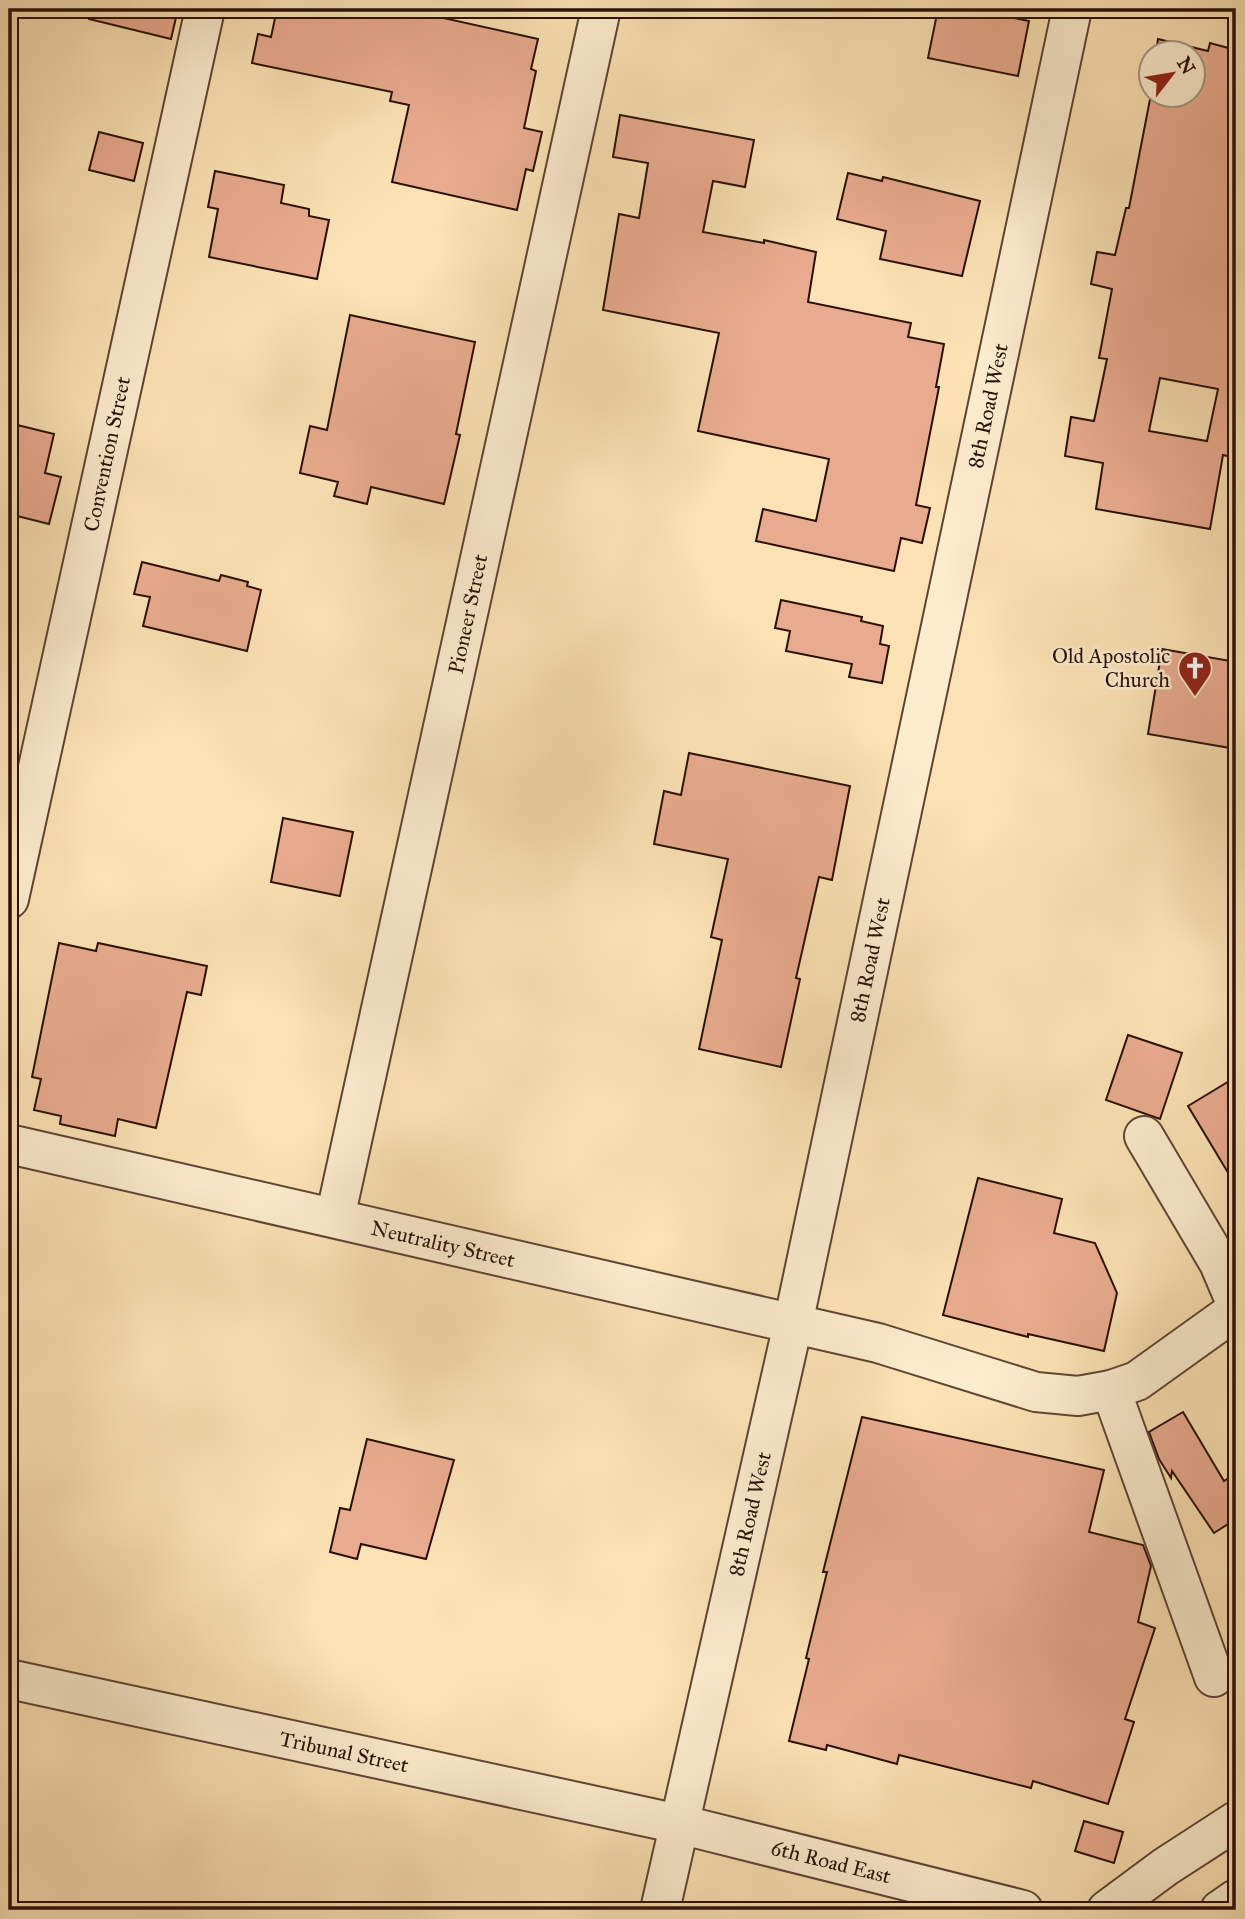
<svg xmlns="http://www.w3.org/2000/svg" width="1245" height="1919" font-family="'IM FELL Great Primer',serif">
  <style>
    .building { fill: #e9ab8f; stroke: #2a1007; stroke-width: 2; fill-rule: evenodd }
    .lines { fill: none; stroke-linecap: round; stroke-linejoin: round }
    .minor-casing { stroke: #5e4432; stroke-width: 42 }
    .minor { stroke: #fcecce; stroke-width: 38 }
    .labels { text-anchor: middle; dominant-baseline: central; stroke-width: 5; stroke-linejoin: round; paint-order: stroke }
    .street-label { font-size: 21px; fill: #2a1007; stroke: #fcecce }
    .poi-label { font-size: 21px; fill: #2a1007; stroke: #fcecce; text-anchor: end }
  </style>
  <rect width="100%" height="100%" fill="#fbe2b4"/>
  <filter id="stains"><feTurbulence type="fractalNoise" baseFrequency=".00286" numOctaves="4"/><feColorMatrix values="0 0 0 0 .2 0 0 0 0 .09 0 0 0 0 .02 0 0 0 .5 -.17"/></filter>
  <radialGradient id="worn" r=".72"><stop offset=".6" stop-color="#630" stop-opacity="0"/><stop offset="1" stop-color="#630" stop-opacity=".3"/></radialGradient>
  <!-- building -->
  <g class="building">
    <path d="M91 9H178L171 39 89 19Z"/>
    <path d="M277 9H403L538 39 531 69 536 71 524 128 542 132 533 171 526 169 517 210 392 182 409 105 390 101 392 92 252 63 258 34 271 37Z"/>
    <path d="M938 9H970L1029 21 1018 76 928 58Z"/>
    <path d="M1158 39 1208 51 1210 43 1236 50V439L1232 457 1223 455 1210 529 1096 509 1103 463 1065 456 1071 417 1094 421 1107 359 1099 358 1112 289 1091 284 1097 252 1115 255 1126 208H1129L1151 94H1193V52H1156ZM1160 378 1218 389 1207 441 1149 431Z"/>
    <path d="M620 115 754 140 745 187 713 181 703 232 764 243V240L816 252 808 302 911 323 908 337 944 344 936 387H939L916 505 930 508 922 543 901 538 894 571 756 541 763 509 816 521 829 459 698 431 719 333 603 310 619 214 639 218 648 163 613 157Z"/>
    <path d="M99 132 143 143 134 181 89 170Z"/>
    <path d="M215 171 284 185 281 203 309 209V216L329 220 317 279 209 257 218 209 208 207Z"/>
    <path d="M848 173 882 181 883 177 980 201 962 276 880 259 886 231 837 219Z"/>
    <path d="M350 315 475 342 456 434 460 435 444 504 371 487 367 504 334 496 338 482 300 473 310 426 327 430Z"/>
    <path d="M9 423 54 434 45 473 61 477 49 524 9 514Z"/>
    <path d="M142 562 219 581 221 575 248 582 247 586 261 590 247 651 143 626 150 597 134 594Z"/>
    <path d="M781 600 862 617 861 621 883 626 880 644 889 646 882 683 849 677 852 664 786 651 790 631 775 628Z"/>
    <path d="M1162 649 1236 662V749L1148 734Z"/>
    <path d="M689 753 850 786 832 880 819 877 796 978 800 979 781 1067 699 1049 722 940 711 937 728 859 654 844 664 791 681 795Z"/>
    <path d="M283 818 353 832 340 896 271 882Z"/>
    <path d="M59 943 96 951 98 943 207 966 201 995 187 992 156 1128 118 1119 115 1136 60 1124 61 1116 34 1110 41 1079 32 1077Z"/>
    <path d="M1128 1035 1182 1053 1160 1119 1106 1100Z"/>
    <path d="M1236 1077V1186L1188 1106Z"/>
    <path d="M978 1178 1062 1199 1054 1233 1095 1243 1117 1293 1104 1351 1028 1334V1337L943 1315Z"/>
    <path d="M1183 1412 1224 1481 1236 1473V1519L1214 1533 1172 1471 1171 1478 1159 1459 1149 1432Z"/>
    <path d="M862 1417 1104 1470 1089 1532 1143 1545 1151 1566 1138 1622 1155 1628 1125 1719 1134 1722 1108 1804 1033 1781 1031 1788 899 1755 897 1764 827 1745 826 1750 789 1741 809 1659 806 1658 827 1572H823Z"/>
    <path d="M367 1439 454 1460 426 1559 361 1544 357 1559 330 1552 340 1508 350 1510Z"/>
    <path d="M1084 1821 1123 1832 1114 1863 1075 1851Z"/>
  </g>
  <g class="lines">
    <!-- minor casing -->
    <g class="minor-casing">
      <g id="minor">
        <path d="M9 899 205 9"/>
        <path d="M1144 1136 1219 1263 1236 1303"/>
        <path d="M9 1144 878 1343 1036 1392 1078 1396 1111 1390 1137 1381 1236 1310"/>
        <path d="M335 1218 601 9"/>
        <path d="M1111 1390 1214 1677"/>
        <path d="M9 1679 679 1824 1023 1910"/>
        <path d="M660 1910 793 1324 1072 9"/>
        <path d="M1107 1910 1165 1867 1236 1821"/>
        <path d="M1220 1910 1236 1899"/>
      </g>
    </g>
    <!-- minor -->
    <use href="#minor" class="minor"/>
  </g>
  <!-- icons -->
  <defs>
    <g id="church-pin" transform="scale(1.75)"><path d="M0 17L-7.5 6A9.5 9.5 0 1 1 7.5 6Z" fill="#8f2418" stroke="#fcecce"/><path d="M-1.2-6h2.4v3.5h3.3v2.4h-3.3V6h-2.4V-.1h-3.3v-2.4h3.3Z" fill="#fff"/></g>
  </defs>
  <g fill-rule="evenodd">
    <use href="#church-pin" x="1195" y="668"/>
  </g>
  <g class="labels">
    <!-- street labels -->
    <g class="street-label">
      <text transform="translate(988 406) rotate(-78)">8th Road West</text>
      <text transform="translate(107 454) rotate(-78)">Convention Street</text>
      <text transform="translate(468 614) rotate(-78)">Pioneer Street</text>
      <text transform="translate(870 960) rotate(-78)">8th Road West</text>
      <text transform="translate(443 1244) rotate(13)">Neutrality Street</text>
      <text transform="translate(750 1514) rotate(-77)">8th Road West</text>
      <text transform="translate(344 1752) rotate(12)">Tribunal Street</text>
      <text transform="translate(831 1862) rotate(14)">6th Road East</text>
    </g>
    <!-- poi labels -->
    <g class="poi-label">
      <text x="1170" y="656">Old Apostolic<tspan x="1170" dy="24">Church</tspan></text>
    </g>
  </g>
  <!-- margin -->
  <rect width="1245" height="1919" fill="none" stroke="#fbe2b4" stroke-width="35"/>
  <rect x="10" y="10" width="1224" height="1898" fill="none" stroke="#2a1007" stroke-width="3.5"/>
  <rect x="18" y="18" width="1210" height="1884" fill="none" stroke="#2a1007" stroke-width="2"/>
  <!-- north arrow -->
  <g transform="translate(1172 74) rotate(59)"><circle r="33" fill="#fcecce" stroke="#a8947e" stroke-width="2"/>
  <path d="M0-5L12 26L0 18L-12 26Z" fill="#8f2418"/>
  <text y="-10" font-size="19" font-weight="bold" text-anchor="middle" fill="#2a1007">N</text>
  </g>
  <rect width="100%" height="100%" filter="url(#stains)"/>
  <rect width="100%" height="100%" fill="url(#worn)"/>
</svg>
